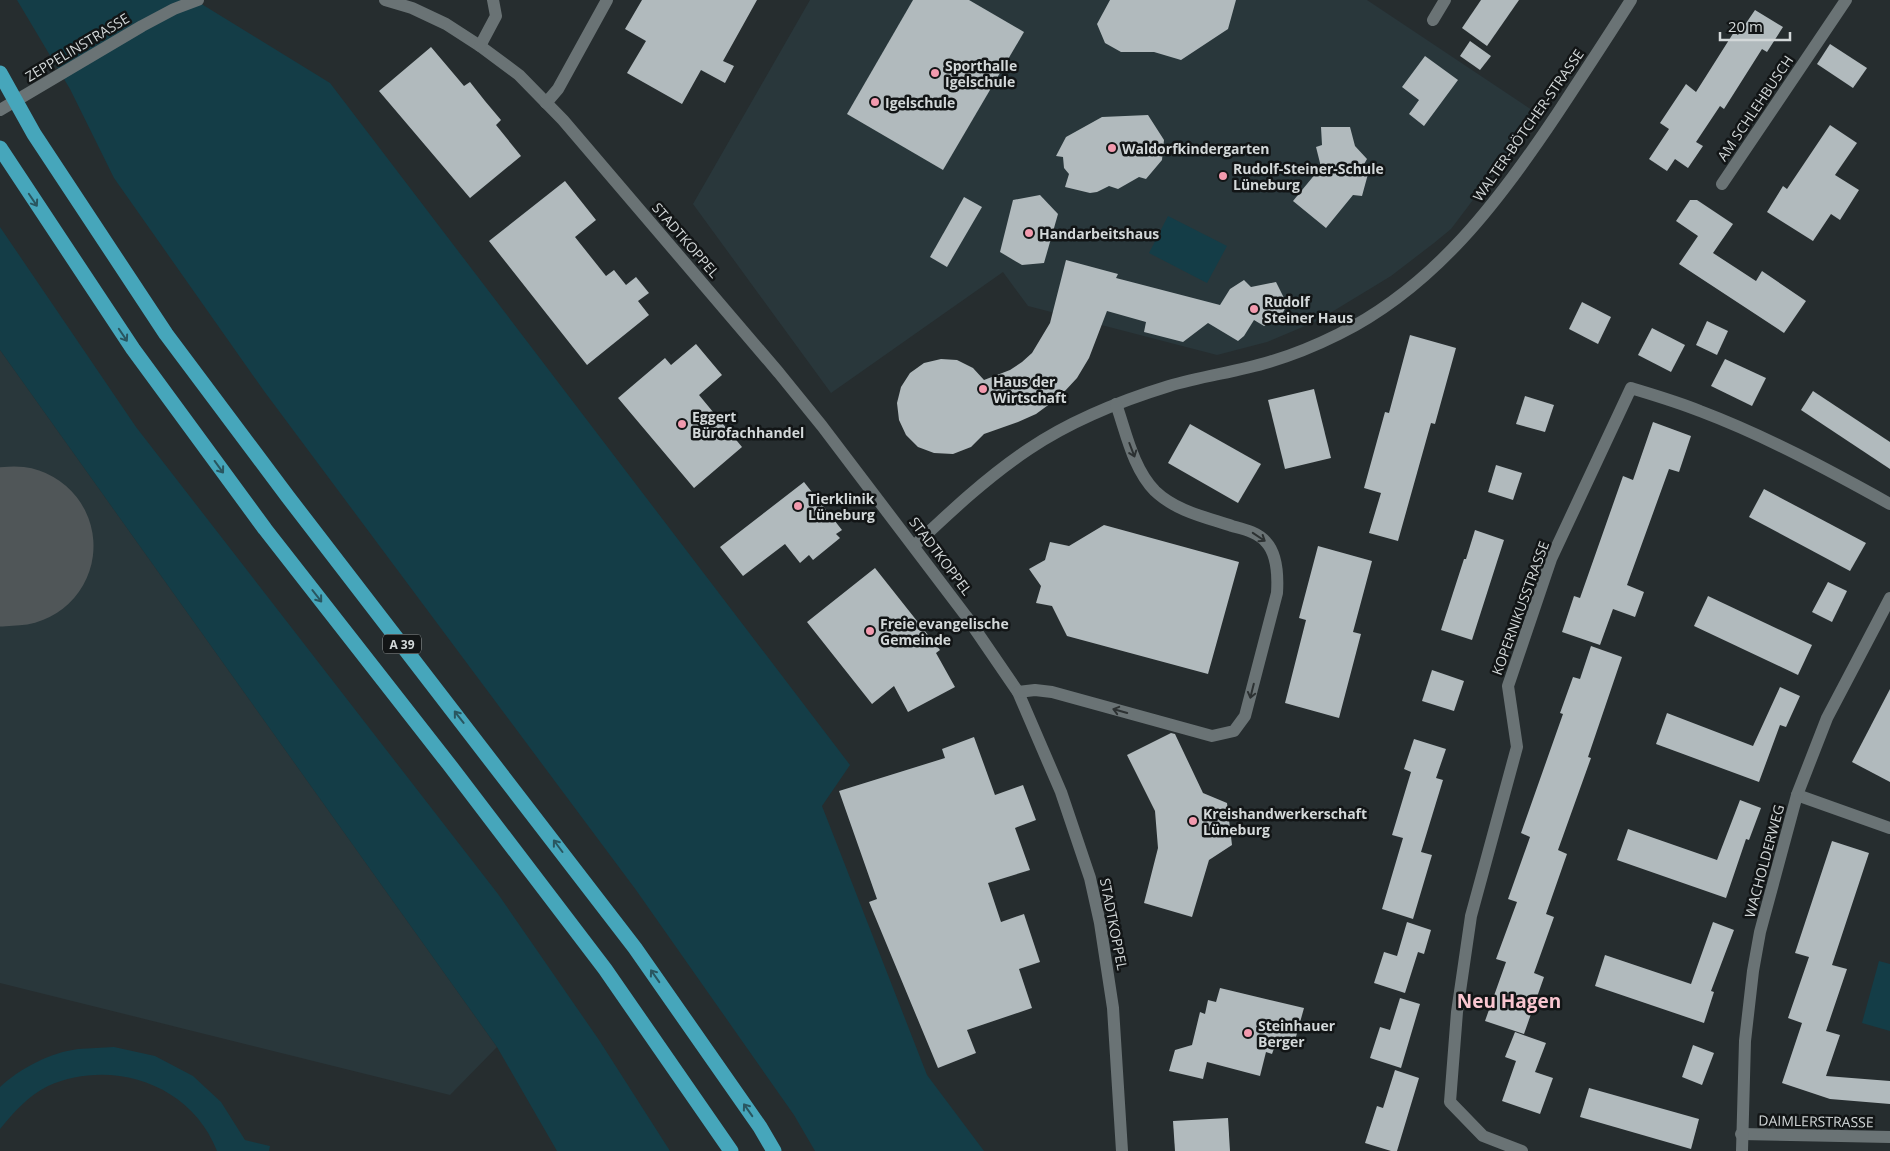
<svg xmlns="http://www.w3.org/2000/svg" width="1890" height="1151" font-family="'Open Sans',sans-serif">
  <style>
    .built { fill: #29373b }
    .green { fill: #143d47 }
    .lines { fill: none; stroke-linecap: round; stroke-linejoin: round }
    .runway { stroke: #505658; stroke-width: 159 }
    .building { fill: #b1babd }
    .minor { stroke: #6a7375; stroke-width: 12 }
    .highway { stroke: #46a6bb; stroke-width: 15 }
    .oneway { stroke: #295660 }
    .oneway2 { stroke: #2c3132 }
    .poi-dot { fill: #f29aae; stroke: #121516; stroke-width: 2 }
    .labels { text-anchor: middle; dominant-baseline: central; stroke-width: 5; stroke-linejoin: round; paint-order: stroke }
    .shield { fill: #121516; stroke: #999e9e; stroke-width: 1 }
    .shield-label { font-size: 12px; font-weight: bold; fill: #d3d8d9 }
    .street-label { font-size: 14px; fill: #d3d8d9; stroke: #121516 }
    .poi-label { font-size: 14px; font-weight: bold; fill: #d3d8d9; stroke: #121516; text-anchor: start }
    .district-label { font-size: 19px; font-weight: bold; fill: #f9c6d0; stroke: #121516 }
  </style>
  <rect width="100%" height="100%" fill="#262d2f"/>
  <!-- built -->
  <g class="built">
    <path d="M810 0H1367L1538 114 1451 229 1434 243 1391 276 1317 321 1267 342 1217 355 1028 306 1003 272 831 393 693 204Z"/>
    <path d="M0 350 497 1047 450 1095 0 983Z"/>
  </g>
  <!-- green -->
  <g class="green">
    <path d="M17 0H195L330 83 850 765 822 806 927 1075 984 1151H815L794 1115 636 890 264 391 114 178 70 89Z"/>
    <path d="M1168 216 1227 246 1207 283 1149 253Z"/>
    <path d="M0 227 136 427 498 894 599 1040 670 1151H557L497 1047 0 350Z"/>
    <path d="M1879 961 1890 964V1031L1862 1023Z"/>
    <path d="M114 1047 155 1056 193 1076 221 1102 245 1140 270 1146 269 1151H217C191 1084 112 1058 48 1086 28 1096 14 1112 0 1129V1087C21 1068 49 1053 78 1049 90 1048 102 1048 114 1047Z"/>
  </g>
  <g class="lines">
    <!-- runway -->
    <path class="runway" d="M0 547 14 546"/>
  </g>
  <!-- building -->
  <g class="building">
    <path d="M642 0H757L723 61 734 66 725 83 701 70 682 104 627 73 646 41 625 29Z"/>
    <path d="M913 0H969L1024 32 943 170 847 114Z"/>
    <path d="M1110 0H1236L1228 29 1181 60 1154 52H1121L1105 43 1097 24Z"/>
    <path d="M1481 0H1519L1487 46 1462 28Z"/>
    <path d="M1755 10 1783 27 1767 52 1762 49 1724 109 1720 106 1696 142 1703 146 1688 168 1675 159 1667 171 1649 159 1669 129 1660 123 1686 84 1696 92 1734 32 1738 35Z"/>
    <path d="M1470 41 1491 56 1480 70 1460 56Z"/>
    <path d="M1830 44 1867 68 1853 88 1817 64Z"/>
    <path d="M431 47 464 86 470 82 485 101 501 120 496 125 521 156 470 198 379 91Z"/>
    <path d="M1425 56 1458 80 1424 126 1409 114 1419 100 1402 87Z"/>
    <path d="M1148 115 1164 140 1162 160 1146 179 1139 177 1118 189 1109 186 1097 192 1090 193 1065 187 1069 174 1064 168 1063 157 1056 156 1066 137 1102 117Z"/>
    <path d="M1830 125 1857 143 1835 175 1859 190 1840 220 1831 214 1813 241 1767 212 1783 186 1787 189Z"/>
    <path d="M1321 127H1350L1355 146 1367 159 1360 171 1368 174 1362 196 1353 195 1326 228 1293 201 1321 167 1316 147 1322 145Z"/>
    <path d="M565 181 596 220 575 237 606 276 614 270 626 285 636 277 649 293 638 301 649 315 587 365 489 241Z"/>
    <path d="M1040 195 1058 214 1044 263 1022 265 1000 252 1013 200Z"/>
    <path d="M964 197 982 207 947 267 930 257Z"/>
    <path d="M1690 200H1697L1733 224 1713 253 1756 281 1762 271 1806 301 1784 333 1679 264 1698 236 1676 221Z"/>
    <path d="M1066 260 1118 274 1116 278 1220 305 1230 289 1244 280 1251 287 1276 282 1285 300 1286 307 1281 316 1264 326 1254 320 1244 336 1238 341 1208 323 1183 342 1144 332 1146 322 1107 311 1089 358 1077 378 1064 392 1051 403 1036 414 1018 422 984 434 971 447 953 454 934 453 918 447 906 435 899 420 897 403 901 387 910 373 924 363 941 359 957 360 973 368 984 380 1010 370 1022 362 1032 353 1050 323Z"/>
    <path d="M1582 302 1611 317 1598 344 1569 329Z"/>
    <path d="M1707 321 1728 331 1717 355 1696 345Z"/>
    <path d="M1652 328 1685 345 1671 372 1638 355Z"/>
    <path d="M1410 335 1456 348 1435 424 1431 423 1398 541 1369 533 1381 493 1364 488 1385 412 1389 413Z"/>
    <path d="M696 344 722 375 699 395 742 447 694 488 618 398 665 358 671 365Z"/>
    <path d="M1725 359 1766 378 1752 406 1711 386Z"/>
    <path d="M1314 389 1331 458 1285 469 1268 400Z"/>
    <path d="M1813 391 1890 442V469L1801 410Z"/>
    <path d="M1525 396 1554 405 1545 432 1516 424Z"/>
    <path d="M1653 422 1691 436 1679 472 1669 469 1627 585 1644 592 1635 617 1613 609 1600 645 1562 632 1574 596 1580 598 1623 476 1633 480Z"/>
    <path d="M1190 424 1261 464 1238 503 1168 463Z"/>
    <path d="M1496 465 1522 473 1513 500 1488 492Z"/>
    <path d="M804 482 842 530 836 534 840 538 813 560 809 555 800 563 785 544 743 576 720 547Z"/>
    <path d="M1764 489 1866 543 1850 571 1749 517Z"/>
    <path d="M1104 525 1239 562 1208 674 1067 636 1052 606 1036 603 1041 586 1029 569 1045 560 1050 542 1069 546Z"/>
    <path d="M1475 530 1504 540 1472 640 1441 630 1464 559H1466Z"/>
    <path d="M1318 546 1372 561 1353 632 1361 634 1339 718 1285 703 1306 620 1299 618Z"/>
    <path d="M875 568 940 650 936 653 955 687 908 712 894 686 872 704 807 622Z"/>
    <path d="M1828 582 1847 591 1832 622 1812 612Z"/>
    <path d="M1708 596 1812 645 1798 675 1694 626Z"/>
    <path d="M1591 646 1622 657 1588 757 1591 758 1558 850 1567 854 1546 914 1554 917 1534 973 1544 977 1524 1034 1485 1021 1506 962 1496 959 1517 902 1508 899 1530 837 1521 833 1563 714 1560 713 1573 677 1580 679Z"/>
    <path d="M1432 670 1464 681 1454 711 1422 701Z"/>
    <path d="M1780 687 1800 696 1786 727 1780 725 1759 782 1656 744 1667 713 1753 746Z"/>
    <path d="M1890 689V782L1852 762Z"/>
    <path d="M1171 733 1175 734 1203 793 1227 803 1232 845 1209 860 1192 917 1144 903 1158 848 1155 811 1127 755Z"/>
    <path d="M974 737 995 795 1023 785 1036 820 1015 828 1030 870 988 883 1001 922 1024 914 1040 962 1019 969 1032 1008 967 1030 976 1053 938 1068 869 902 877 899 839 791 945 758 942 749Z"/>
    <path d="M1414 739 1446 749 1436 778 1443 780 1421 852 1432 855 1413 919 1382 909 1403 838 1392 835 1411 772 1404 769Z"/>
    <path d="M1740 800 1761 808 1749 840 1746 839 1726 898 1617 860 1628 829 1717 860Z"/>
    <path d="M1832 841 1869 853 1832 965 1847 969 1826 1031 1840 1035 1826 1076 1890 1081V1104L1830 1099 1782 1083 1802 1023 1788 1018 1809 957 1795 953Z"/>
    <path d="M1407 922 1431 930 1424 954 1418 952 1405 993 1374 983 1384 952 1397 956Z"/>
    <path d="M1713 922 1734 930 1711 991 1714 992 1704 1023 1595 986 1605 955 1691 984Z"/>
    <path d="M1220 988 1304 1008 1294 1044 1277 1040 1272 1054 1266 1052 1260 1076 1207 1062 1203 1079 1169 1071 1175 1050 1192 1045 1200 1012 1205 1014 1208 1000 1216 1002Z"/>
    <path d="M1400 998 1420 1004 1401 1068 1370 1058 1380 1027 1390 1030Z"/>
    <path d="M1515 1032 1546 1043 1535 1072 1553 1078 1540 1114 1502 1101 1516 1061 1505 1057Z"/>
    <path d="M1693 1045 1714 1053 1702 1085 1682 1077Z"/>
    <path d="M1395 1070 1419 1078 1397 1151H1391L1365 1143 1377 1106 1383 1108Z"/>
    <path d="M1589 1088 1699 1119 1691 1149 1580 1117Z"/>
    <path d="M1228 1118 1230 1151H1175L1173 1121Z"/>
  </g>
  <g class="lines">
    <!-- minor -->
    <g class="minor">
      <path d="M385 0 412 8 446 24 480 46 519 75 563 120 779 373 822 426 966 616 1018 692 1061 792 1090 878 1100 923 1113 1008 1122 1151"/>
      <path d="M1433 20 1445 0"/>
      <path d="M480 46 496 16 493 0"/>
      <path d="M546 103 558 89 607 0"/>
      <path d="M0 110 142 26 174 9 198 0"/>
      <path d="M1722 184 1846 0"/>
      <path d="M914 546C950 512 987 477 1029 449 1072 420 1120 401 1169 386 1202 376 1236 372 1269 362 1293 355 1317 345 1339 334 1435 286 1499 201 1557 114 1582 76 1607 38 1631 0"/>
      <path d="M1018 692 1035 690 1052 692 1212 736 1234 731 1245 716 1277 593C1278 577 1278 555 1266 542 1258 532 1243 529 1232 526 1205 517 1176 511 1155 491 1133 469 1126 432 1116 404"/>
      <path d="M1797 795 1890 828"/>
      <path d="M1741 1134 1890 1137"/>
      <path d="M1522 1151 1483 1136 1450 1102 1457 1012 1471 916 1517 747 1508 686 1551 559 1631 388C1654 395 1678 402 1700 411 1766 436 1829 470 1890 504"/>
      <path d="M1742 1151 1745 1041 1753 971 1760 932 1797 795 1827 718 1890 598"/>
    </g>
    <!-- highway -->
    <g class="highway">
      <path d="M0 73 34 134 166 334 288 497 635 948 760 1127 774 1151"/>
      <path d="M0 148 133 349 265 529 448 763 605 969 731 1151"/>
    </g>
  </g>
  <!-- one-way arrows -->
  <defs><path id="oneway-shaft" d="M-6 0H5M1.5-3L5.5 0L1.5 3" fill="none" stroke-width="1.6" stroke-linecap="round" stroke-linejoin="round" transform="scale(1.25)"/></defs>
  <g class="oneway">
    <use href="#oneway-shaft" transform="translate(33 200) rotate(56)"/>
    <use href="#oneway-shaft" transform="translate(123 335) rotate(56)"/>
    <use href="#oneway-shaft" transform="translate(219 467) rotate(54)"/>
    <use href="#oneway-shaft" transform="translate(317 596) rotate(52)"/>
    <use href="#oneway-shaft" transform="translate(459 717) rotate(-128)"/>
    <use href="#oneway-shaft" transform="translate(558 846) rotate(-127)"/>
    <use href="#oneway-shaft" transform="translate(655 976) rotate(-125)"/>
    <use href="#oneway-shaft" transform="translate(748 1110) rotate(-125)"/>
  </g>
  <g class="oneway2">
    <use href="#oneway-shaft" transform="translate(1132 450) rotate(69)"/>
    <use href="#oneway-shaft" transform="translate(1259 537) rotate(34)"/>
    <use href="#oneway-shaft" transform="translate(1252 691) rotate(104)"/>
    <use href="#oneway-shaft" transform="translate(1120 711) rotate(-164)"/>
  </g>
  <!-- markers -->
  <g class="poi-dot">
    <circle cx="935" cy="73" r="5"/>
    <circle cx="875" cy="102" r="5"/>
    <circle cx="1112" cy="148" r="5"/>
    <circle cx="1223" cy="176" r="5"/>
    <circle cx="1029" cy="233" r="5"/>
    <circle cx="1254" cy="309" r="5"/>
    <circle cx="983" cy="389" r="5"/>
    <circle cx="682" cy="424" r="5"/>
    <circle cx="798" cy="506" r="5"/>
    <circle cx="870" cy="631" r="5"/>
    <circle cx="1193" cy="821" r="5"/>
    <circle cx="1248" cy="1033" r="5"/>
  </g>
  <g class="labels">
    <!-- shield labels -->
    <rect class="shield" x="383" y="634.5" width="38" height="19" rx="4"/>
    <g class="shield-label">
      <text x="402" y="644">A 39</text>
    </g>
    <!-- street labels -->
    <g class="street-label">
      <text transform="translate(77 47) rotate(-31)">ZEPPELINSTRASSE</text>
      <text transform="translate(1755 108) rotate(-56)">AM SCHLEHBUSCH</text>
      <text transform="translate(1528 125) rotate(-55)">WALTER-BÖTCHER-STRASSE</text>
      <text transform="translate(686 240) rotate(49)">STADTKOPPEL</text>
      <text transform="translate(941 556) rotate(53)">STADTKOPPEL</text>
      <text transform="translate(1520 608) rotate(-70)">KOPERNIKUSSTRASSE</text>
      <text transform="translate(1764 861) rotate(-75)">WACHOLDERWEG</text>
      <text transform="translate(1114 924) rotate(79)">STADTKOPPEL</text>
      <text transform="translate(1816 1121) rotate(1)">DAIMLERSTRASSE</text>
    </g>
    <!-- poi labels -->
    <g class="poi-label">
      <text x="945" y="65">Sporthalle<tspan x="945" dy="16">Igelschule</tspan></text>
      <text x="885" y="102">Igelschule</text>
      <text x="1122" y="148">Waldorfkindergarten</text>
      <text x="1233" y="168">Rudolf-Steiner-Schule<tspan x="1233" dy="16">Lüneburg</tspan></text>
      <text x="1039" y="233">Handarbeitshaus</text>
      <text x="1264" y="301">Rudolf<tspan x="1264" dy="16">Steiner Haus</tspan></text>
      <text x="993" y="381">Haus der<tspan x="993" dy="16">Wirtschaft</tspan></text>
      <text x="692" y="416">Eggert<tspan x="692" dy="16">Bürofachhandel</tspan></text>
      <text x="808" y="498">Tierklinik<tspan x="808" dy="16">Lüneburg</tspan></text>
      <text x="880" y="623">Freie evangelische<tspan x="880" dy="16">Gemeinde</tspan></text>
      <text x="1203" y="813">Kreishandwerkerschaft<tspan x="1203" dy="16">Lüneburg</tspan></text>
      <text x="1258" y="1025">Steinhauer<tspan x="1258" dy="16">Berger</tspan></text>
    </g>
    <!-- district labels -->
    <g class="district-label">
      <text x="1509" y="1001">Neu Hagen</text>
    </g>
  </g>
  <!-- scale -->
  <path d="M1720 32v8h70v-8" fill="none" stroke="#d3d8d9" stroke-width="2.5"/>
  <text x="1728" y="32" font-size="15" fill="#d3d8d9" stroke="#121516" stroke-width="4" paint-order="stroke">20 m</text>
</svg>
